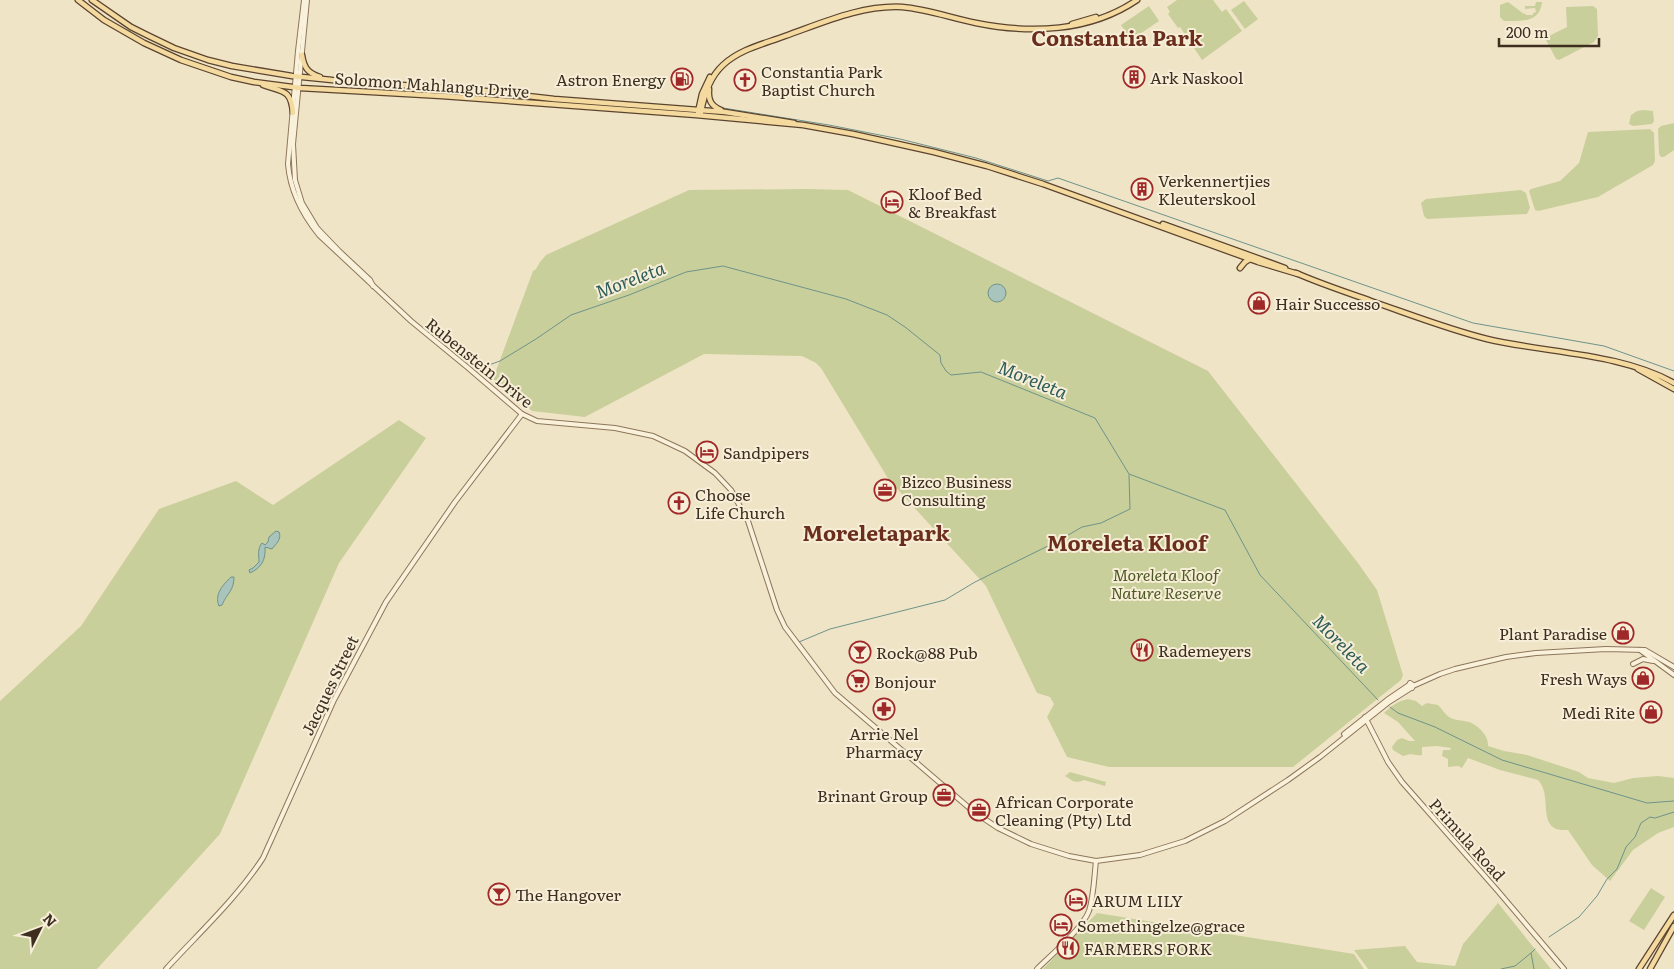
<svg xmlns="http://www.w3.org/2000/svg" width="1674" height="969" font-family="Literata,serif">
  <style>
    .green { fill: #c9cf9a }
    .water { fill: #a8c4bc; stroke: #6e938a }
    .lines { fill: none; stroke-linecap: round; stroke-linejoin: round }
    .stream { stroke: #6e938a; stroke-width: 1 }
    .minor-casing { stroke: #8d765b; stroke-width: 6 }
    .major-casing { stroke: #5b442f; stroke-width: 7 }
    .minor { stroke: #faf1db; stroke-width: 4 }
    .major { stroke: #f4da9f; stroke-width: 4.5 }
    .labels { text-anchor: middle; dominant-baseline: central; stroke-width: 4; stroke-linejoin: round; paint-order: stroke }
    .poi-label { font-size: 16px; fill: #3d2e20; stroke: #f7eed7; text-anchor: start }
    .street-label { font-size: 16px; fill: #3d2e20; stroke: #f7eed7 }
    .park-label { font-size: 16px; font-style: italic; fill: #4d5a25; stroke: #f7eed7 }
    .water-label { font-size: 18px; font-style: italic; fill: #2e5d5a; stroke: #f7eed7 }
    .district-label { font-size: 21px; font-weight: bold; fill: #6b2e1d; stroke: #f7eed7 }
  </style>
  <rect width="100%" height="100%" fill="#f0e4c7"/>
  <!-- green -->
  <g class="green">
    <path d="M1177 0H1213L1222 12 1226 9 1242 31 1202 60 1180 27 1178 28 1168 14 1170 12 1167 7Z"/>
    <path d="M1244 1 1258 19 1245 29 1231 10Z"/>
    <path d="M1508 2 1524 14 1525 13 1526 15H1533V13L1536 12 1535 8 1525 9V6H1535L1536 2H1542C1540 23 1521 21 1504 21L1500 17V5Z"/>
    <path d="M1149 6 1159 21 1131 40 1121 25Z"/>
    <path d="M1593 6 1597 9 1598 36 1594 42 1559 60 1556 59 1545 38 1567 27 1566 7Z"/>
    <path d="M1643 110 1653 111 1654 121 1652 124 1633 126 1629 124 1631 115 1637 111Z"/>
    <path d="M1674 123V150L1664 157H1661L1659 154 1658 129 1661 126Z"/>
    <path d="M1650 129 1654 133 1655 161 1653 165 1598 197 1538 211 1535 210 1529 191 1531 189 1560 181 1579 163 1588 132Z"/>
    <path d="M807 189 848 190 1208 371 1358 563 1377 590 1403 675 1401 680 1293 767H1109L1067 757 1047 717 1054 704 1050 697 1037 693 986 586 889 480 821 368 816 363 802 356 704 354 585 417 532 411 493 379 533 271 536 269 540 262 546 255 689 190Z"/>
    <path d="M1521 190 1526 193 1530 208 1527 214 1427 219 1424 216 1421 203 1426 199Z"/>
    <path d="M399 420 426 438 339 563 220 834 97 969H0V701L81 626 159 509 236 481 273 505Z"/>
    <path d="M1408 699 1416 701 1422 706 1427 703 1438 705C1442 709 1445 714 1449 717 1455 721 1463 720 1469 722 1478 725 1489 736 1488 746L1504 751 1527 755 1579 772 1588 778 1614 783 1633 778 1658 776 1674 778V827L1658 833 1633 850 1610 881 1592 865 1568 830C1564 830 1560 830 1556 829 1539 821 1552 795 1538 780L1500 770 1468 758 1462 768 1458 766 1448 767V759L1442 756 1443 750H1450L1451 748 1437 746 1422 747V755C1413 756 1414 752 1403 756L1393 750 1392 747 1397 740 1402 738 1409 741H1415L1398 722 1384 713C1391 706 1398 701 1408 699Z"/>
    <path d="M1070 772 1106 782 1105 786 1084 780C1075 784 1073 781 1065 776Z"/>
    <path d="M1651 888 1665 897 1644 930 1629 921Z"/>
    <path d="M1498 903 1551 969H1368L1354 950 1405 946 1417 962 1455 966 1463 944Z"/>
    <path d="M1097 913 1354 954 1364 969H1043Z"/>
  </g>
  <!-- water -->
  <g class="water">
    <circle cx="997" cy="293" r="9"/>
    <path d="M276 531 279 532C282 539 276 544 272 549L265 547C266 560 261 568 250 573L249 570 253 568 259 562C259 556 257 549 262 543L265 545 268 542 269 537Z"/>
    <path d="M231 577H234C234 591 227 593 222 605L219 606C214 594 223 585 231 577Z"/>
  </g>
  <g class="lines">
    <!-- stream -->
    <g class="stream">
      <path d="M723 108 829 125 900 139 976 158 1048 181 1058 178 1473 323 1604 346 1674 371"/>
      <path d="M483 369 486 366 500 361 536 339 571 315 629 295 686 272 723 266 846 299 887 315 905 327 940 355 941 363 946 371 951 375 981 372 1095 418 1129 474 1225 510 1260 575 1378 700"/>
      <path d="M799 642 830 629 945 600 975 582 1058 541 1082 527 1101 523 1130 509 1129 475"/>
      <path d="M1390 707 1398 713 1435 727 1502 760 1647 803 1674 801"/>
      <path d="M1549 937 1579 917 1597 896 1607 879 1617 869 1626 847 1635 837 1641 823 1650 817 1655 818 1674 812"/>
      <path d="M1501 969 1515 966 1531 953"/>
      <path d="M1534 969 1531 953 1535 949"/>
    </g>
    <!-- minor casing -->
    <g class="minor-casing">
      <g id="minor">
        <path d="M304 0 298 51 288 164C290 190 303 215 319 235L411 321 467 367 522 414 537 421 615 428 653 436 685 451 715 473 731 490 748 521 777 610 785 627 835 693 974 812 998 828 1031 844 1069 856 1096 861 1140 855 1185 841 1225 821 1288 780 1320 757 1389 702 1411 688"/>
        <path d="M307 0 293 144 295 180 302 203 317 228 339 251 370 280 373 286"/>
        <path d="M721 496H729L737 500"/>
        <path d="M1640 650 1674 675"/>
        <path d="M1633 664 1643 659 1653 661"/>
        <path d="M1410 683 1413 685 1412 688 1409 686Z"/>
        <path d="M1413 686 1440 674 1455 669 1506 657 1536 653 1606 649 1645 650 1674 667"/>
        <path d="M1365 717 1388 762 1402 782 1497 890 1564 969"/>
        <path d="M1344 734 1387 700 1409 685"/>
        <path d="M166 969C199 933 236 899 263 858L334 700 386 602 455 502 522 414"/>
        <path d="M1037 969C1051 955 1082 929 1089 911 1094 895 1094 878 1096 861"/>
      </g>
    </g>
    <!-- major casing -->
    <g class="major-casing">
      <g id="major">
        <path d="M78 0 104 20 144 43 181 60 231 77 254 82 300 88 442 96 696 115 803 125 853 134 934 152 987 166 1043 184 1258 262 1298 274"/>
        <path d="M92 0 131 27 149 36 174 48 208 60 232 66 292 76 332 80 485 91 554 99 725 112 794 123"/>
        <path d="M1072 24 1096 17"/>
        <path d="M302 55C304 68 308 73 320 77"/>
        <path d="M263 85C283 92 291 89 293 113"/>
        <path d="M709 89C708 100 711 106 721 110"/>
        <path d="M698 112 702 94 710 77"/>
        <path d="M701 112C704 95 710 77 723 65 740 49 764 44 785 36 822 23 861 5 902 7 927 9 951 18 976 23 1030 34 1090 32 1137 0"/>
        <path d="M1163 224 1285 268"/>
        <path d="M1240 268 1245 262 1250 259"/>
        <path d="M1296 273C1321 284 1346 292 1371 301 1409 314 1447 329 1487 339 1546 353 1621 353 1674 383"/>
        <path d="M1638 369 1674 389"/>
        <path d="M1639 969 1674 915"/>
        <path d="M1650 969 1674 926"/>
      </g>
    </g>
    <!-- minor -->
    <use href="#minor" class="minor"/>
    <!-- major -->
    <use href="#major" class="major"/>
  </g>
  <!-- icons -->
  <defs>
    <g id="building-ring" transform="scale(1.125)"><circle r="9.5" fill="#f7eed7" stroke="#9f2929" stroke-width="1.5"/><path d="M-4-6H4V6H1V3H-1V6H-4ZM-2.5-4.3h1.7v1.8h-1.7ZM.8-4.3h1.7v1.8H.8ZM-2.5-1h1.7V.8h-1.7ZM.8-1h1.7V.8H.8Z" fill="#9f2929"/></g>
    <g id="fuel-ring" transform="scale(1.125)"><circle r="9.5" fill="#f7eed7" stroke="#9f2929" stroke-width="1.5"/><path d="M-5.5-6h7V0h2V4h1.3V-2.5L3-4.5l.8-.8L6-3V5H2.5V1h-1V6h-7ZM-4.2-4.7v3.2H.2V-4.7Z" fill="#9f2929"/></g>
    <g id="church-ring" transform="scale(1.125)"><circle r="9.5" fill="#f7eed7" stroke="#9f2929" stroke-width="1.5"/><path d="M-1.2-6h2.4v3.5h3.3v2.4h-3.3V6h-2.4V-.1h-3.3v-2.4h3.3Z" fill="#9f2929"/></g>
    <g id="hotel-ring" transform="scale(1.125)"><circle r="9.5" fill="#f7eed7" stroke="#9f2929" stroke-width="1.5"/><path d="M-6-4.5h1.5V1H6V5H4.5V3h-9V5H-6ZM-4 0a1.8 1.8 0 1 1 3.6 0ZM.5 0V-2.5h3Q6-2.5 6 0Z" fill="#9f2929"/></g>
    <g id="shop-ring" transform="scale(1.125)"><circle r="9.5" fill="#f7eed7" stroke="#9f2929" stroke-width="1.5"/><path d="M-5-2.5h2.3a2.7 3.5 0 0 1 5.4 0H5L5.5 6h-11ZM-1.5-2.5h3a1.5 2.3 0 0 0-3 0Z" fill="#9f2929"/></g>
    <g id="office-ring" transform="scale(1.125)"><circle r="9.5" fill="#f7eed7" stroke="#9f2929" stroke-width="1.5"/><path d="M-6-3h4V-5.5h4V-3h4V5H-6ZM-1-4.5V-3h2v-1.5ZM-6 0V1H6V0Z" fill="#9f2929"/></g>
    <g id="restaurant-ring" transform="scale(1.125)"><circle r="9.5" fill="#f7eed7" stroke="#9f2929" stroke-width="1.5"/><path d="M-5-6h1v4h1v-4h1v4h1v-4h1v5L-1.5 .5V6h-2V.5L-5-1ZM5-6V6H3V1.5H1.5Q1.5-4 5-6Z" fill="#9f2929"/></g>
    <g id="bar-ring" transform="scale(1.125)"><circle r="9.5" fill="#f7eed7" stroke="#9f2929" stroke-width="1.5"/><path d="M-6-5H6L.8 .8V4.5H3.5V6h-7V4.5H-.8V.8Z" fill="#9f2929"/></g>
    <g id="supermarket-ring" transform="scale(1.125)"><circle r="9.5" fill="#f7eed7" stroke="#9f2929" stroke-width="1.5"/><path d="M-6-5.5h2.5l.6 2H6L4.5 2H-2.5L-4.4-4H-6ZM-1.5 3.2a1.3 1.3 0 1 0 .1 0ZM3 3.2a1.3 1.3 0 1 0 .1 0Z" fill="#9f2929"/></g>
    <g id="pharmacy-ring" transform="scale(1.125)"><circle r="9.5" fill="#f7eed7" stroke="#9f2929" stroke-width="1.5"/><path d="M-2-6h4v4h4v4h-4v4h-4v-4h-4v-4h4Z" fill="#9f2929"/></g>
  </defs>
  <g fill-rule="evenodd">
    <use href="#building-ring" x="1134" y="77"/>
    <use href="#fuel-ring" x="682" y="79"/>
    <use href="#church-ring" x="745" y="80"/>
    <use href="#building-ring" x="1142" y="189"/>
    <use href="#hotel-ring" x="892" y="202"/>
    <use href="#shop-ring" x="1259" y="303"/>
    <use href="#hotel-ring" x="707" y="452"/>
    <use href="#office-ring" x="885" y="490"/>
    <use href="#church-ring" x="679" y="503"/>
    <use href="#shop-ring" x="1623" y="633"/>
    <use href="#restaurant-ring" x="1142" y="650"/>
    <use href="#bar-ring" x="860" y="652"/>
    <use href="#shop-ring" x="1643" y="678"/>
    <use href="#supermarket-ring" x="858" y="681"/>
    <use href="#pharmacy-ring" x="884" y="709"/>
    <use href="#shop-ring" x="1651" y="712"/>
    <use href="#office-ring" x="944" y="795"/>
    <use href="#office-ring" x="979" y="810"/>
    <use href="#bar-ring" x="499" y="894"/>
    <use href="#hotel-ring" x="1076" y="900"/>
    <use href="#hotel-ring" x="1061" y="925"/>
    <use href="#restaurant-ring" x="1068" y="948"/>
  </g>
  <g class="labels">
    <!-- poi labels -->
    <g class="poi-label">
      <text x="761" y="71">Constantia Park<tspan x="761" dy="18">Baptist Church</tspan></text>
      <text x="1150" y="77">Ark Naskool</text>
      <text x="666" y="79" text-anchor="end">Astron Energy</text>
      <text x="1158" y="180">Verkennertjies<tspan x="1158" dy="18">Kleuterskool</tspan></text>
      <text x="908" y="193">Kloof Bed<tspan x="908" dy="18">&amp; Breakfast</tspan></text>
      <text x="1275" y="303">Hair Successo</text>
      <text x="723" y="452">Sandpipers</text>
      <text x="901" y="481">Bizco Business<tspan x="901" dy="18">Consulting</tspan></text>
      <text x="695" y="494">Choose<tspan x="695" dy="18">Life Church</tspan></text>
      <text x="1607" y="633" text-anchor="end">Plant Paradise</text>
      <text x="1158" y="650">Rademeyers</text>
      <text x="876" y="652">Rock@88 Pub</text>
      <text x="1627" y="678" text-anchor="end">Fresh Ways</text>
      <text x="874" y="681">Bonjour</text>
      <text x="1635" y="712" text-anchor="end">Medi Rite</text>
      <text x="884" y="733" text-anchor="middle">Arrie Nel<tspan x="884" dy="18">Pharmacy</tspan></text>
      <text x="928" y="795" text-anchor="end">Brinant Group</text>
      <text x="995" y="801">African Corporate<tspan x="995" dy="18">Cleaning (Pty) Ltd</tspan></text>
      <text x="515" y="894">The Hangover</text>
      <text x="1092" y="900">ARUM LILY</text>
      <text x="1077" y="925">Somethingelze@grace</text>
      <text x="1084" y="948">FARMERS FORK</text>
    </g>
    <!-- street labels -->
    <g class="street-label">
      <text transform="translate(432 84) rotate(4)">Solomon Mahlangu Drive</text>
      <text transform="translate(480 362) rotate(39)">Rubenstein Drive</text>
      <text transform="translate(329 685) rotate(-64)">Jacques Street</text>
      <text transform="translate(1468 839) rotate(48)">Primula Road</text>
    </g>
    <!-- park labels -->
    <g class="park-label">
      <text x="1166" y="574">Moreleta Kloof<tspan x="1166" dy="18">Nature Reserve</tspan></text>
    </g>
    <!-- water labels -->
    <g class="water-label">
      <text transform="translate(630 279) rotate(-21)">Moreleta</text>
      <text transform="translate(1033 379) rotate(22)">Moreleta</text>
      <text transform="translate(1342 643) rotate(46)">Moreleta</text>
    </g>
    <!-- district labels -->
    <g class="district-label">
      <text x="1117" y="36">Constantia Park</text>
      <text x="876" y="531">Moreletapark</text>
      <text x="1127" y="541">Moreleta Kloof</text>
    </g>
  </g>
  <!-- north arrow -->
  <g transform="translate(40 929) rotate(48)" stroke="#f7eed7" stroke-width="4" paint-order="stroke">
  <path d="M0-4L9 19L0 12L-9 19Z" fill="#3d2e20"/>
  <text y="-8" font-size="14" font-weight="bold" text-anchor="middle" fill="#3d2e20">N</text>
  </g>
  <!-- scale -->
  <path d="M1499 38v8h100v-8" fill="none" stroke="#3d2e20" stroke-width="2.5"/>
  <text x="1506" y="38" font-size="15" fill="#3d2e20" stroke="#f7eed7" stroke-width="4" paint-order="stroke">200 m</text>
</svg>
